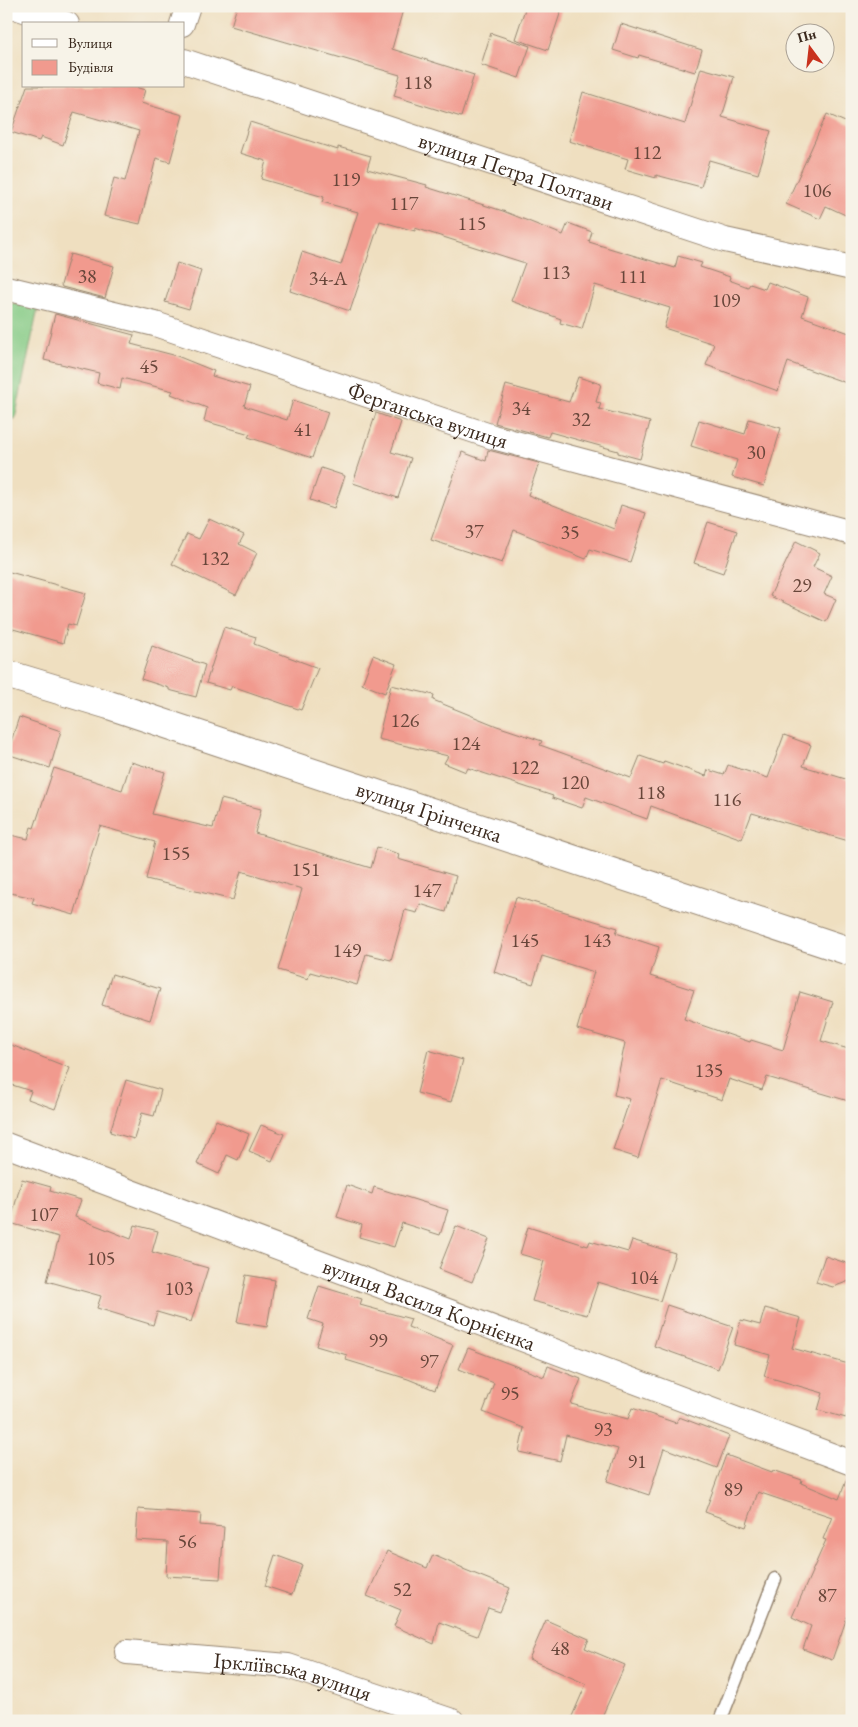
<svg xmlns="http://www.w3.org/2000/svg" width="858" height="1727" font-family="'EB Garamond',serif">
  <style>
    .green { fill: #84ca85; stroke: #607a52 }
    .building { fill: #f19a8e }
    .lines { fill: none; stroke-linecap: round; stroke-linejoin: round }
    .lane-casing { stroke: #95846f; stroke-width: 15 }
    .street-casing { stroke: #95846f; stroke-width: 26 }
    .secondary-casing { stroke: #95846f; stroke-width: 30 }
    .lane { stroke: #fff; stroke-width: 12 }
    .street { stroke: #fff; stroke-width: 24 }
    .secondary { stroke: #fff; stroke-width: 28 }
    .labels { text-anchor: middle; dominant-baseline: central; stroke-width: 4; stroke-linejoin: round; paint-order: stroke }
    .number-label { font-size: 20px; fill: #68463a }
    .street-label { font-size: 22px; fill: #3b2a1e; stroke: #f7f3e8 }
  </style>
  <rect width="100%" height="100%" fill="#f7f3e8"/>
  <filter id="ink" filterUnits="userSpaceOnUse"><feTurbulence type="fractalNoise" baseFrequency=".02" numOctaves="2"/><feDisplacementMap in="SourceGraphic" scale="10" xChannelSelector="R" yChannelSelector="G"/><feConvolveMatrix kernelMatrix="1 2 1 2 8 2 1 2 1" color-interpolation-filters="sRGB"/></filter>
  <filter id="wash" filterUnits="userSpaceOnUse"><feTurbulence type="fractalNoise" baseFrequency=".0096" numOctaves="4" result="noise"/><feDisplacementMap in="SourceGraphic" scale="20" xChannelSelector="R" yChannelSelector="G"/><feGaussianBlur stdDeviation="1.12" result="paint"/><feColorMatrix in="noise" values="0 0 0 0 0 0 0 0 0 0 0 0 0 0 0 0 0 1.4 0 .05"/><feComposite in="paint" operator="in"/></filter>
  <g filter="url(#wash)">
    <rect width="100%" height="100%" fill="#efdfc0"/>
    <!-- green -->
    <path class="green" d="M6 302 38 308 15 419 6 418Z"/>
    <g id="blocks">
      <!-- building -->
      <g class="building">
        <path d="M237 6H404L392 49 474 75 461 117 394 96 400 75 231 26Z"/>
        <path d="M526 6H547L561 11 548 50 515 39Z"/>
        <path d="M621 24 702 50 695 72 639 55 638 58 613 50Z"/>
        <path d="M491 33 530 46 519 78 481 65Z"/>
        <path d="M701 68 734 77 722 117 771 131 758 174 709 160 701 187 656 175V178L625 169 628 159 569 141 583 92 685 124Z"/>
        <path d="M27 86H132L145 90 141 103 183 115 170 162 156 158 140 224 104 216 114 178 125 181 139 131 74 112 63 145 41 137 39 141 11 132Z"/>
        <path d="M827 114 852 125V218L826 206 820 219 786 204Z"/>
        <path d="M250 122 338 150V147L371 156 367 169 427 185 426 187 503 211 563 235 568 223 592 232 589 242 675 268 678 256 702 263 700 267 730 277 729 280 748 287 750 284 765 289 768 282 808 297 802 316 852 334V385L788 362 778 391 706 365 714 344 664 328 670 308 595 285 582 329 560 323 561 319 511 301 525 263 415 228V231L380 221 350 311 290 291 302 252 341 265 358 212 322 202 324 197 261 179 266 161 240 153Z"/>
        <path d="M70 254 114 266 105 298 62 287 61 285Z"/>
        <path d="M177 263 201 271 189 309 165 302Z"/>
        <path d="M55 314 134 335 131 344 177 356 214 371 212 376 250 387 244 406 287 420 293 400 328 412 312 458 248 437 250 434 204 421 207 408 171 394 173 391 122 378 120 389 97 383 99 373 44 360Z"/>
        <path d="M578 377 601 384 596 402 601 403 599 409 650 422 640 459 618 453V451L550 432 548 437 495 423 506 385 569 402Z"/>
        <path d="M376 413 401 422 391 452 411 458 398 498 353 483Z"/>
        <path d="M749 419 781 428 764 486 732 477 737 460 691 446 699 420 745 434Z"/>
        <path d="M488 450 539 463 528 495 614 529 621 505 646 513 630 562 590 549 586 559 514 530 502 563 431 540 462 452 486 461Z"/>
        <path d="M321 468 345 476 334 508 310 500Z"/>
        <path d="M209 519 244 535 239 544 257 553 236 595 172 564 187 534 199 539Z"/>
        <path d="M708 522 737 531 723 573 694 563Z"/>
        <path d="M796 541 820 553 813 567 832 576 824 594 836 599 826 622 770 596Z"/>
        <path d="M6 571 86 593 76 626 68 624 63 643 6 627Z"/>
        <path d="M224 627 256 637 254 644 318 668 301 710 232 686 230 690 206 683Z"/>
        <path d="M152 646 205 665 196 697 169 690V688L141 679Z"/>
        <path d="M373 655 396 664 385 693 362 684Z"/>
        <path d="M391 685 434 695 433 700 497 726 542 741 540 745 631 778 640 756 663 764 664 761 706 776 708 770 724 775 728 765 768 778 784 735 811 745 803 766 852 781V842L752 813 742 839 651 806 647 819 586 797 582 808 552 798 553 796 468 768 466 772 444 763 448 756 378 739Z"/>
        <path d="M19 717 61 731 50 768 7 754Z"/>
        <path d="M131 762 165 772 152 814 213 828 221 799 261 809 255 833 371 868 377 847 399 854 398 859 456 876 446 912 420 904 417 913 405 910 391 960 366 954 357 985 310 972 308 979 278 970 302 889 241 871 233 900 146 879 155 842 100 826 74 915 32 903 34 898 6 892V834L28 839 31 827 34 828 54 768 122 790Z"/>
        <path d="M516 897 618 928 616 933 659 947 650 976 694 990 684 1019 750 1042 751 1040 783 1050 800 992 833 1002 821 1041 852 1050V1102L767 1077 762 1090 729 1079 722 1100 662 1080 638 1158 613 1150 630 1099 614 1095 625 1043 577 1029 594 972 542 956 533 984 494 972Z"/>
        <path d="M112 974 160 989 150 1020 102 1005Z"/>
        <path d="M6 1043 70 1068 55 1109 28 1099 31 1091 6 1083Z"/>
        <path d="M428 1050 463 1060 451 1102 417 1093Z"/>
        <path d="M126 1080 161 1090 154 1116 142 1113 134 1139 110 1132Z"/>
        <path d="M216 1120 249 1134 238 1160 227 1155 219 1174 197 1164Z"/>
        <path d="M261 1125 284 1134 272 1161 249 1151Z"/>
        <path d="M22 1179 51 1187 50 1191 81 1200 75 1217 131 1239 135 1225 158 1231 152 1252 208 1268 191 1322 157 1312 153 1325 97 1308 101 1296 47 1281 59 1237 10 1223Z"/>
        <path d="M347 1185 372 1194 374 1187 448 1210 440 1235 402 1223 394 1247 359 1237 362 1225 337 1217Z"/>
        <path d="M456 1226 489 1239 472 1282 439 1269Z"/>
        <path d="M528 1227 588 1246 590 1241 628 1252 632 1240 675 1253 660 1301 598 1282 587 1315 532 1301 544 1261 520 1254Z"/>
        <path d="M825 1256 852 1265V1280L833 1287 816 1282Z"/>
        <path d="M246 1275 275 1280 267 1327 237 1322Z"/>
        <path d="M319 1286 362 1299 360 1305 411 1319 408 1327 453 1345 435 1390 408 1379 346 1360 347 1355 316 1346 323 1324 308 1319Z"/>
        <path d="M667 1305 733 1327 718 1369 654 1346Z"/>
        <path d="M765 1308 801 1318 792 1348 852 1365V1400L846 1418 818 1410 823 1393 764 1376 770 1355 734 1345 741 1320 760 1325Z"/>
        <path d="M468 1348 544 1377 548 1366 581 1379 571 1404 628 1419 632 1408 676 1423 679 1417 729 1436 717 1468 664 1448 649 1495 607 1481 618 1449 566 1435 560 1461 519 1452 524 1428 483 1412 494 1383 459 1369Z"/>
        <path d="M726 1455 772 1472 773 1470 802 1480 801 1483 839 1499 848 1476H852V1603L832 1660 803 1649 811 1626 792 1617 826 1540 823 1539 832 1517 758 1492 746 1527 705 1512Z"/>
        <path d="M138 1509 201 1514 200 1525 224 1527 220 1579 166 1576 168 1542 136 1540Z"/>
        <path d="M387 1551 427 1568 433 1555 463 1568V1569L510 1588 500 1612 488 1608 477 1636 439 1622 434 1644 394 1626 401 1610 367 1596Z"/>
        <path d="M275 1555 302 1565 292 1595 265 1586Z"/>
        <path d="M546 1620 589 1639 585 1648 625 1665 600 1721H570L586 1684 529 1659Z"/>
      </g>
    </g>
  </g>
  <g filter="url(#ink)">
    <use href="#blocks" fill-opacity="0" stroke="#95846f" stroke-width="1"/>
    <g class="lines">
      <!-- lane casing -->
      <g class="lane-casing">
        <path id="lane" d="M720 1721 775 1579"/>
      </g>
      <!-- street casing -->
      <g class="street-casing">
        <g id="street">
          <path d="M12 6 67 24"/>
          <path d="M182 24 188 6"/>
          <path id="s1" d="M184 61 725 240 852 268"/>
          <path id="s2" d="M6 288 155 324 493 437 852 533"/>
          <path id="s3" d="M6 1145 852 1463"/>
          <path id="s4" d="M127 1652 288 1666 452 1721"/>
        </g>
      </g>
      <!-- secondary casing -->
      <g class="secondary-casing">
        <g id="secondary">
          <path id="s5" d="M6 674 109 705 852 952"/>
        </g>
      </g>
      <!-- lane -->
      <use href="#lane" class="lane"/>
      <!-- street -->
      <use href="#street" class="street"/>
      <!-- secondary -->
      <use href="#secondary" class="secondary"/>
    </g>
  </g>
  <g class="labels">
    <!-- number labels -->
    <g class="number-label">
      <text x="418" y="82">118</text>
      <text x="647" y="152">112</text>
      <text x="346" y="179">119</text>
      <text x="817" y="190">106</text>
      <text x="404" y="203">117</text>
      <text x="472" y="223">115</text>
      <text x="556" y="272">113</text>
      <text x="87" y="276">38</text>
      <text x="633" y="276">111</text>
      <text x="328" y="278">34-А</text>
      <text x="726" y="300">109</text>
      <text x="149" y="366">45</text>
      <text x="521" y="408">34</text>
      <text x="581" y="419">32</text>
      <text x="303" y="429">41</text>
      <text x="756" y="452">30</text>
      <text x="474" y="531">37</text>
      <text x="570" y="532">35</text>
      <text x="215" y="558">132</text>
      <text x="802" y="585">29</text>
      <text x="405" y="720">126</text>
      <text x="466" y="743">124</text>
      <text x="525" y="767">122</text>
      <text x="575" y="782">120</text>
      <text x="651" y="792">118</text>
      <text x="727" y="799">116</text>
      <text x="176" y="853">155</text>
      <text x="306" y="869">151</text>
      <text x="427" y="890">147</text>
      <text x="525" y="940">145</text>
      <text x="597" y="940">143</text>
      <text x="347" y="950">149</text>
      <text x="709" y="1070">135</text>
      <text x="44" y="1214">107</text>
      <text x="101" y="1258">105</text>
      <text x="644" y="1277">104</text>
      <text x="179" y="1288">103</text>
      <text x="378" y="1340">99</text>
      <text x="429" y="1361">97</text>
      <text x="510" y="1393">95</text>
      <text x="603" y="1429">93</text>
      <text x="637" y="1461">91</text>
      <text x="733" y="1489">89</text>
      <text x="187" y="1541">56</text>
      <text x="402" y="1589">52</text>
      <text x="827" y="1595">87</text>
      <text x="560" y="1648">48</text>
    </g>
    <!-- street labels -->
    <g class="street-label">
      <text stroke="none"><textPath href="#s1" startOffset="350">вулиця Петра Полтави</textPath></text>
      <text stroke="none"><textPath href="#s2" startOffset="441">Ферганська вулиця</textPath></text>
      <text stroke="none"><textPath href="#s5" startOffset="445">вулиця Грінченка</textPath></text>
      <text stroke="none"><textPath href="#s3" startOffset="452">вулиця Василя Корнієнка</textPath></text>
      <text stroke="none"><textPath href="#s4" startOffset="168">Іркліївська вулиця</textPath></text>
    </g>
  </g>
  <!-- margin -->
  <rect width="858" height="1727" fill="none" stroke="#f7f3e8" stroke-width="25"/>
  <!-- legend -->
  <rect x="22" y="22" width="162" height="65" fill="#f7f3e8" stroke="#aca397"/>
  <rect x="32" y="39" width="25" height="8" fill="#ffffff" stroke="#aca397"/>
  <text x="68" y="48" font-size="15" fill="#3b2a1e">Вулиця</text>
  <rect x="32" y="60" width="25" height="15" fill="#f19a8e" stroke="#aca397"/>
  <text x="68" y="72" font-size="15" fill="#3b2a1e">Будівля</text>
  <!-- north arrow -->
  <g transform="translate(810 48) rotate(345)"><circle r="24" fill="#f7f3e8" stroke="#aca397"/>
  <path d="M0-4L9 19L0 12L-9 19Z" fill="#c8321e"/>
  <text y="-8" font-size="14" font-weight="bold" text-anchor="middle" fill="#3b2a1e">Пн</text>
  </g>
</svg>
